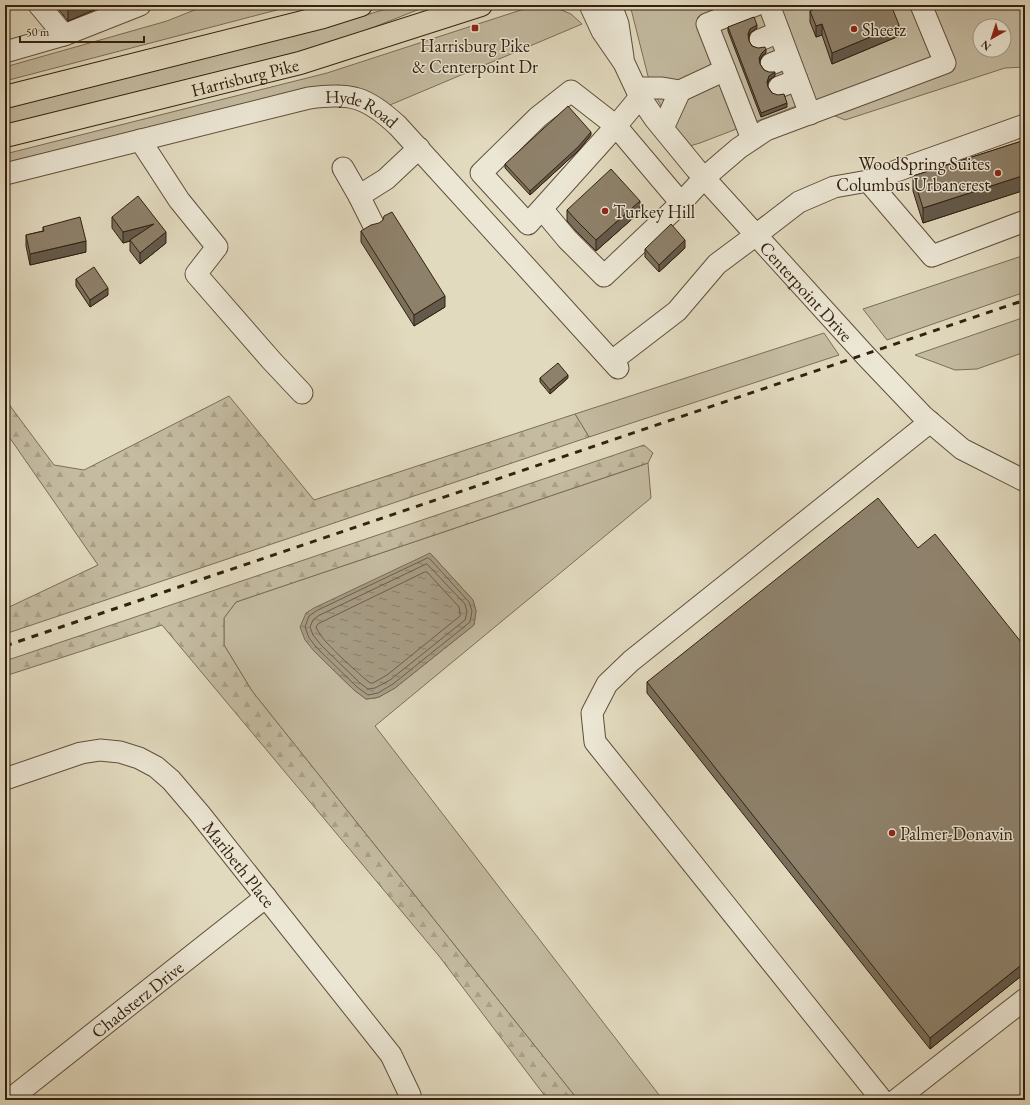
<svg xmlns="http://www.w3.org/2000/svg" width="1030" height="1105" font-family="'EB Garamond',serif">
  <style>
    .grass { fill: #c4bba1; stroke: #7c6e58; fill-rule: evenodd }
    .forest { fill: url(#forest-firs); stroke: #7c6e58 }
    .water { fill: url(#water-ripples); stroke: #786a56 }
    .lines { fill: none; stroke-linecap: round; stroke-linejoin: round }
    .shore { stroke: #6c5e4a; stroke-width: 1 }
    .minor-casing { stroke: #5f4f3c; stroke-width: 23 }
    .major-casing { stroke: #332110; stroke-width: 24 }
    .minor { stroke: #ece7d5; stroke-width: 21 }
    .major { stroke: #e2dabf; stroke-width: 22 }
    .rail { stroke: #332110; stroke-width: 3; stroke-dasharray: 7 7; stroke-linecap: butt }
    .wall { fill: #7a6f5c; stroke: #332110 }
    .shaded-wall { fill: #635a4b; stroke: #332110 }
    .building { fill: #8e816b; stroke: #332110 }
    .poi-dot { fill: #8f2418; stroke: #ece7d5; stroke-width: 1.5 }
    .labels { text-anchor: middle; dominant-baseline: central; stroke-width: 3; stroke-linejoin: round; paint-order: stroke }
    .poi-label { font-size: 18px; fill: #332110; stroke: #ece7d5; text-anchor: start }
    .street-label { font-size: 18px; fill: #332110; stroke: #ece7d5 }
  </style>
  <defs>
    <pattern id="forest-firs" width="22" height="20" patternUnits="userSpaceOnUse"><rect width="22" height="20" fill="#c4bba1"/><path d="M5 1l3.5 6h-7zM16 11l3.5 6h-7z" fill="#a9a08a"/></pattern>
    <pattern id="water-ripples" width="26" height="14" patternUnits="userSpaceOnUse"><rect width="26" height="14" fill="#a69b84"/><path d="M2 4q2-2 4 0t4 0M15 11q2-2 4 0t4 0" fill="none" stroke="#887e6b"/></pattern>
  </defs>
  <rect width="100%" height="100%" fill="#e2dabf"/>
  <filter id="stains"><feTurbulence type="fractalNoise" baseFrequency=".005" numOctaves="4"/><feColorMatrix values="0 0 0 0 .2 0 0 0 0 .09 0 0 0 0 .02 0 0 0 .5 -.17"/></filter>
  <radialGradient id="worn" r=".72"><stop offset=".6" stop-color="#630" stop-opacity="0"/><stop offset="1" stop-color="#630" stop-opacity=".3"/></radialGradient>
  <!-- grass -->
  <g class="grass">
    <path d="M207 5H296L5 81V67L167 21Z"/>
    <path d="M399 5H430L331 44 5 126V108L327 27Z"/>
    <path d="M549 5 571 14 582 24 390 105 368 93 339 85 319 88 5 167V154L327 73 521 10Z"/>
    <path d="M630 5H1025V67L1005 68 845 120 804 103 700 143 690 146 672 125 651 88ZM980 26H1004V50H980Z"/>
    <path d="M1025 255V292L887 340 863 309Z"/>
    <path d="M1025 317V352L977 369 955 370 915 355Z"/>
    <path d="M824 333 839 355 589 437 575 414Z"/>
    <path d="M648 463 651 498 375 726 663 1100H578L252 691 224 645V618L236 602ZM430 553 473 600 476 611 474 625 395 688 379 697 375 698 366 699 354 690 314 651Z"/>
  </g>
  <!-- forest -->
  <g class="forest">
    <path d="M229 396 314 500 575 414 589 437 5 634V609L98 565 5 431V399L54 465 84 470Z"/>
    <path d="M644 445 653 453 648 463 236 602 224 618V645L252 691 578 1100H548L439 956 162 625 5 676V661Z"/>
  </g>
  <!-- water -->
  <path class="water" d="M430 553 473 600 476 611 474 625 395 688 379 697 375 698 366 699 354 690 314 651 305 640 300 627 306 613 314 608Z"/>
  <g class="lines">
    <!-- shore -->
    <g class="shore">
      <path d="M428 558 430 559 469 602 472 611 470 622 393 684 378 693 368 695 357 687 317 648 309 638 305 627 309 616 316 611Z"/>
      <path d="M427 564 465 604 467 612 465 620 390 680 375 688 368 689 360 683 321 645 313 635 310 627 313 620 318 616Z"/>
      <path d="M425 572H427L459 607 460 612V616L387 675 373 683H370L364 678C352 667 321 641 316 627L318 624Z"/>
    </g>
    <!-- minor casing -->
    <g class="minor-casing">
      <g id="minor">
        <path d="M39 5 64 35"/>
        <path id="s1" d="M590 5 602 31 624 63 640 97 655 119 696 169 756 235 865 355 923 416 962 449 1025 481"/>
        <path d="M611 5 618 24 623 57"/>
        <path d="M769 5 810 114"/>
        <path d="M760 40 779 32"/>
        <path d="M5 52 64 35 140 5"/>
        <path d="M771 64 788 57"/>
        <path d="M779 87 797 80"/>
        <path d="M636 88H662L680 91 725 70"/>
        <path d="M663 128 680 91"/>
        <path d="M752 139 707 24 756 5"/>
        <path d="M140 140 179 200 217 247 196 274 271 360 302 393"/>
        <path d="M343 168 359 196"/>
        <path id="s2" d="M5 174 309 98C351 92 367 97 398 126L618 368"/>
        <path d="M868 181 932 256 1025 221"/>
        <path d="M681 203 704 178 739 148 766 130 945 63 921 5"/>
        <path d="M542 209 567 239 604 276 681 203 616 126 528 224 481 173 538 117 571 91 616 126 640 97"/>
        <path d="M373 224 359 196 386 179 419 148"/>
        <path d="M612 361 677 311 717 264 756 235 799 202 834 187 868 181 1025 125"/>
        <path id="s3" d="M5 779 81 753 100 750 120 752 139 758 156 767 171 780 200 814 391 1055 410 1095 411 1100"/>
        <path id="s4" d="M9 1100 266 897"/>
        <path d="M882 1100 595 742 592 713 607 684 631 661 930 422"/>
        <path d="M896 1100 1025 999"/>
      </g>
    </g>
    <!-- major casing -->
    <g class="major-casing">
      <g id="major">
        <path d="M5 97 323 17 361 5"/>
        <path id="s5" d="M5 136 300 63 481 5"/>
      </g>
    </g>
    <!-- minor -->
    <use href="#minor" class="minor"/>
    <!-- major -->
    <use href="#major" class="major"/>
    <!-- rail -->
    <path class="rail" d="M5 646 1025 300"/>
  </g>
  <!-- wall -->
  <g class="wall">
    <path d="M55 5H106L68 21Z"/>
    <path d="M810 11 899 36 832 64 822 35 816 37 810 22Z"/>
    <path d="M728 27 757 28 750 33 749 37V41L752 46 766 53 762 56 760 61V64L764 70 775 76 769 80 767 85 768 87 772 93 787 107 761 117 728 31Z"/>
    <path d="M591 135 578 151 530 195 505 168V164Z"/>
    <path d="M1025 140V190L923 223 913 191V176Z"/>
    <path d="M567 210 640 212 596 251 576 231 567 221Z"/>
    <path d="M112 217 166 243 140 264 130 251V241L123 243 112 228Z"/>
    <path d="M43 227 86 252 30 265 26 246V235L43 231Z"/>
    <path d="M361 231 445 307 414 326 361 242Z"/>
    <path d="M685 248 659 272 645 257V249Z"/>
    <path d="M76 279 108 295 90 307 76 286Z"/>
    <path d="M540 378H568L550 394 540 382Z"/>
    <path d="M918 548 1025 647V973L930 1049 647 693V682Z"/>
  </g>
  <!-- shaded-wall -->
  <g class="shaded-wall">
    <path d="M5 5H8V9L5 12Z"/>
    <path d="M73 5H106L68 21V7Z"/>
    <path d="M822 24V35L816 37V26Z"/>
    <path d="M757 25V28L750 33 748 38V34L750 29Z"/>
    <path d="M899 25V36L832 64V53Z"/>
    <path d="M766 49V53L762 56 759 62V58L762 53Z"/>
    <path d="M775 72V76L769 80 767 86V82L769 76Z"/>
    <path d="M787 103V107L761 117V113Z"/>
    <path d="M591 132V135L578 151 530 195V191Z"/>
    <path d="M1025 175V190L923 223V208Z"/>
    <path d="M640 201V212L596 251V240Z"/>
    <path d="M154 224 130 240V241L123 243V232Z"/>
    <path d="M166 232V243L140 264V253Z"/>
    <path d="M685 240V248L659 272V265Z"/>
    <path d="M86 241V252L30 265V254Z"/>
    <path d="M108 288V295L90 307V300Z"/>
    <path d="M445 296V307L414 326V315Z"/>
    <path d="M568 375V378L550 394V390Z"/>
    <path d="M1025 962V973L930 1049V1038Z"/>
  </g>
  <!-- building -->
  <g class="building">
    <path d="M66 5H73L68 7Z"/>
    <path d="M825 5H891L899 25 832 53 822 24 816 26 810 11Z"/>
    <path d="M754 17 757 25 750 29 748 34 749 41 752 46 758 48 765 47 766 49 762 53 759 58 760 64 764 70 769 72H775L769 76 767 82 768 87 772 93 778 95 784 94 787 103 761 113 728 27Z"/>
    <path d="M568 106 591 132 578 147 530 191 505 164Z"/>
    <path d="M1025 140V175L923 208 913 176Z"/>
    <path d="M611 169 640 201 596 240 576 220 567 210Z"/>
    <path d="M138 196 166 232 140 253 130 240 154 224 123 232 112 217Z"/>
    <path d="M392 212 445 296 414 315 361 231 371 225 379 223 383 220 384 216Z"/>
    <path d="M80 217 86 241 30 254 26 235 44 231 43 227Z"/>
    <path d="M671 224 685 240 659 265 645 249Z"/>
    <path d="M94 267 108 288 90 300 76 279Z"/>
    <path d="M558 363 568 375 550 390 540 378Z"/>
    <path d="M878 498 918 548 935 534 1025 647V962L930 1038 647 682Z"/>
  </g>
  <!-- markers -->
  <g class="poi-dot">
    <rect x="471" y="24" width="8" height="8" rx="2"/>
    <circle cx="854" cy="29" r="4"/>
    <circle cx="998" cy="173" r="4"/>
    <circle cx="605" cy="211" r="4"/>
    <circle cx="892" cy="833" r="4"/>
  </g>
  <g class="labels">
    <!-- poi labels -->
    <g class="poi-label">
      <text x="862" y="29">Sheetz</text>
      <text x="475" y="45" text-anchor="middle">Harrisburg Pike<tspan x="475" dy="21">&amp; Centerpoint Dr</tspan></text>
      <text x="990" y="163" text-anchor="end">WoodSpring Suites<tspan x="990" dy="21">Columbus Urbancrest</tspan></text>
      <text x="613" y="211">Turkey Hill</text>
      <text x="900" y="833">Palmer-Donavin</text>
    </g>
    <!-- street labels -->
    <g class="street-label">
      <text stroke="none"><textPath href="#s5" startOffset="247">Harrisburg Pike</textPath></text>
      <text stroke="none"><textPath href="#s2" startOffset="369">Hyde Road</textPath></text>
      <text stroke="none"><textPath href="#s1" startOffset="361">Centerpoint Drive</textPath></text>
      <text stroke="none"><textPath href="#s3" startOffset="287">Maribeth Place</textPath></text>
      <text stroke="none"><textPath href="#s4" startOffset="163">Chadsterz Drive</textPath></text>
    </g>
  </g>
  <!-- margin -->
  <rect width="1030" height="1105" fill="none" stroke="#e2dabf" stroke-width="20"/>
  <rect x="6" y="6" width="1018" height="1093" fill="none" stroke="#332110" stroke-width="2"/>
  <rect x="10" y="10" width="1010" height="1085" fill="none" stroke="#332110"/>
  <!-- north arrow -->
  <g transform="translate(992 38) rotate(219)"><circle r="19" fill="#ece7d5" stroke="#a29886"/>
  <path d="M0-3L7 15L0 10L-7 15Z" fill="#8f2418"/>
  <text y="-6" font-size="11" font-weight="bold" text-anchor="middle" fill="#332110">N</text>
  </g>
  <!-- scale -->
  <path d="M20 36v6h124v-6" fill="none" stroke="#332110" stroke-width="2"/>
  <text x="26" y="36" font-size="12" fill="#332110" stroke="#ece7d5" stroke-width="3" paint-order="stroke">50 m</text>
  <rect width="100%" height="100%" filter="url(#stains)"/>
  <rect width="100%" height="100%" fill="url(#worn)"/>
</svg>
